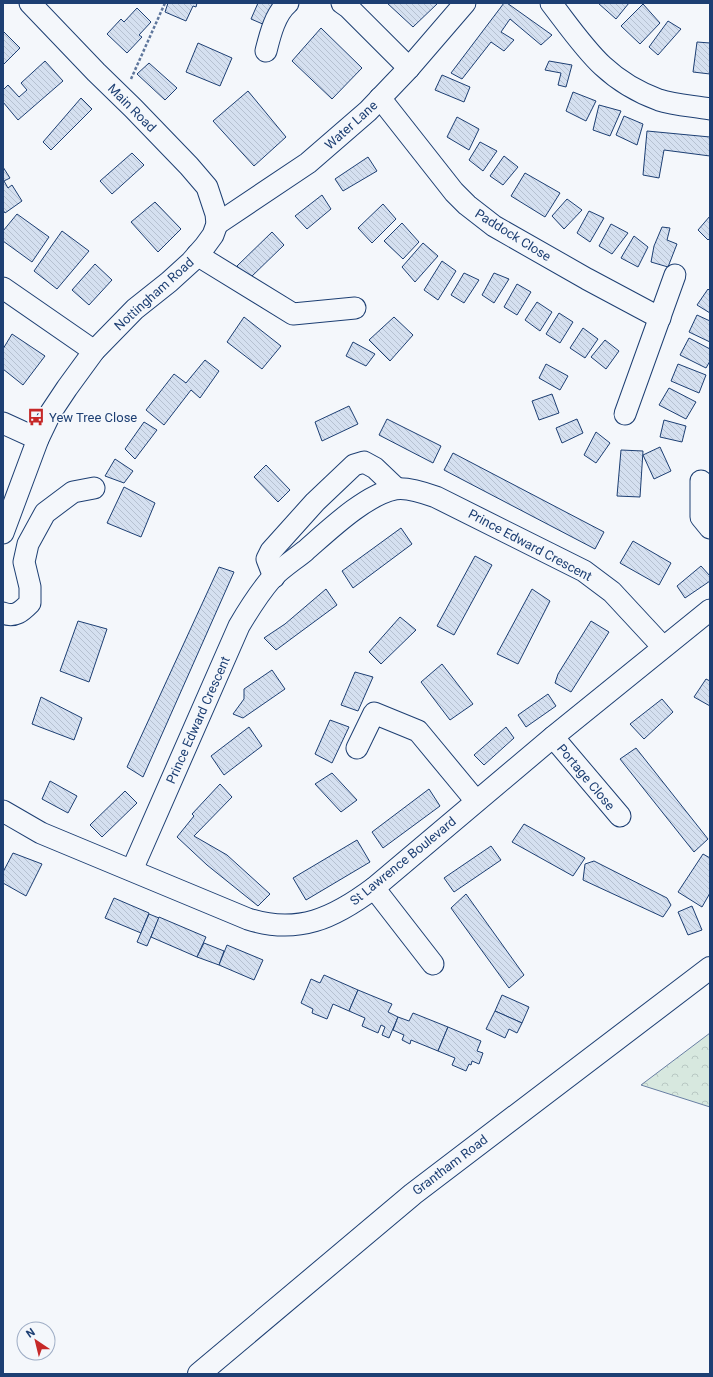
<svg xmlns="http://www.w3.org/2000/svg" width="713" height="1377" font-family="Roboto,sans-serif">
  <style>
    .forest { fill: url(#forest-crowns); stroke: #687fa3 }
    .building { fill: url(#building-back-hatch); stroke: #1d3f73 }
    .lines { fill: none; stroke-linecap: round; stroke-linejoin: round }
    .minor-casing { stroke: #1d3f73; stroke-width: 23 }
    .highway-casing { stroke: #1d3f73; stroke-width: 24 }
    .path { stroke: #5e769c; stroke-width: 2.5; stroke-dasharray: 3 2; stroke-linecap: butt }
    .minor { stroke: #f4f7fb; stroke-width: 21 }
    .highway { stroke: #f4f7fb; stroke-width: 22 }
    .labels { text-anchor: middle; dominant-baseline: central; stroke-width: 3; stroke-linejoin: round; paint-order: stroke }
    .street-label { font-size: 13px; fill: #1d3f73; stroke: #f4f7fb }
    .poi-label { font-size: 13px; fill: #1d3f73; stroke: #f4f7fb; text-anchor: start }
  </style>
  <defs>
    <pattern id="forest-crowns" width="20" height="18" patternUnits="userSpaceOnUse"><rect width="20" height="18" fill="#d7e8df"/><path d="M2 6a3 3 0 1 1 6 0M12 15a3 3 0 1 1 6 0" fill="none" stroke="#b8c8c3"/></pattern>
    <pattern id="building-back-hatch" width="6" height="6" patternUnits="userSpaceOnUse"><rect width="6" height="6" fill="#d5e0f0"/><path d="M-1 5l2 2M0 0l6 6M5-1l2 2" fill="none" stroke="#b6c1d1"/></pattern>
  </defs>
  <rect width="100%" height="100%" fill="#f4f7fb"/>
  <!-- forest -->
  <path class="forest" d="M710 1033V1107L641 1085Z"/>
  <!-- building -->
  <g class="building">
    <path d="M168 3H197L196 7 193 6 186 21 165 12Z"/>
    <path d="M258 3H273L265 25 251 19Z"/>
    <path d="M387 3H438L413 27Z"/>
    <path d="M504 3H507L552 35 541 45 510 19 501 32 514 40 504 51 491 42 462 79 451 73Z"/>
    <path d="M598 3H629L616 19Z"/>
    <path d="M643 4 660 23 640 44 621 26Z"/>
    <path d="M137 8 151 22 139 35 142 37 127 53 107 34 121 19 124 22Z"/>
    <path d="M668 21 681 29 658 55 649 47Z"/>
    <path d="M321 28 362 68 332 99 292 61Z"/>
    <path d="M3 31 20 48 3 65Z"/>
    <path d="M697 42 710 43V74L693 72Z"/>
    <path d="M198 43 232 58 220 86 186 72Z"/>
    <path d="M45 61 63 81 18 120 3 102V90L8 85 19 97 27 90 21 83Z"/>
    <path d="M549 61 572 65 566 87 558 85 561 73 545 70Z"/>
    <path d="M149 63 177 88 165 100 137 74Z"/>
    <path d="M442 75 470 87 464 102 435 90Z"/>
    <path d="M248 91 286 137 254 166 213 121Z"/>
    <path d="M573 92 596 101 586 121 566 111Z"/>
    <path d="M81 98 92 109 51 150 43 142Z"/>
    <path d="M599 105 621 111 610 136 593 130Z"/>
    <path d="M624 116 643 124 637 145 616 135Z"/>
    <path d="M457 117 479 129 469 150 447 137Z"/>
    <path d="M647 131 710 137V156L664 150 659 178 643 175Z"/>
    <path d="M480 142 497 151 483 171 469 160Z"/>
    <path d="M132 153 144 165 112 194 100 181Z"/>
    <path d="M504 156 518 167 503 185 490 176Z"/>
    <path d="M368 157 377 171 343 191 335 179Z"/>
    <path d="M3 167 10 178 4 181 8 188 12 185 22 201 5 213 3 210Z"/>
    <path d="M525 173 560 193 545 217 511 196Z"/>
    <path d="M322 195 331 209 307 229 295 216Z"/>
    <path d="M567 199 582 210 564 229 552 216Z"/>
    <path d="M155 202 181 229 158 252 131 222Z"/>
    <path d="M383 204 396 219 372 243 358 228Z"/>
    <path d="M589 211 604 218 590 242 577 233Z"/>
    <path d="M17 214 49 237 32 262 3 241V231Z"/>
    <path d="M710 216V238L708 240 698 230Z"/>
    <path d="M402 223 419 242 403 259 384 241Z"/>
    <path d="M611 224 628 233 612 254 599 246Z"/>
    <path d="M662 227 670 228 667 240 677 244 668 267 651 262 654 246Z"/>
    <path d="M62 231 89 251 57 289 34 271Z"/>
    <path d="M272 232 284 245 249 279 237 266Z"/>
    <path d="M634 236 648 247 638 267 621 258Z"/>
    <path d="M423 243 438 256 415 282 402 267Z"/>
    <path d="M442 261 456 271 438 300 424 290Z"/>
    <path d="M95 264 112 280 89 305 72 290Z"/>
    <path d="M464 273 479 280 464 303 451 295Z"/>
    <path d="M494 273 509 279 494 303 482 295Z"/>
    <path d="M517 284 531 292 517 315 504 307Z"/>
    <path d="M708 289 710 291V313L697 305Z"/>
    <path d="M537 302 552 312 540 331 525 320Z"/>
    <path d="M559 313 573 322 560 343 546 334Z"/>
    <path d="M697 315 710 321V342L689 332Z"/>
    <path d="M244 317 281 346 262 369 227 342Z"/>
    <path d="M394 317 413 335 390 361 369 340Z"/>
    <path d="M583 328 598 339 585 358 570 348Z"/>
    <path d="M12 334 45 356 23 385 3 369V349Z"/>
    <path d="M689 338 710 349V361L706 368 680 355Z"/>
    <path d="M605 340 619 351 606 369 591 357Z"/>
    <path d="M353 342 375 354 366 366 346 356Z"/>
    <path d="M205 360 219 371 200 398 191 390 164 425 146 410 174 374 186 383Z"/>
    <path d="M546 364 568 376 560 390 539 378Z"/>
    <path d="M678 364 706 375 699 393 671 381Z"/>
    <path d="M669 388 696 402 686 419 659 405Z"/>
    <path d="M552 394 559 413 539 420 532 401Z"/>
    <path d="M349 406 358 424 322 441 315 422Z"/>
    <path d="M387 419 441 446 433 463 379 435Z"/>
    <path d="M577 419 583 433 562 443 556 428Z"/>
    <path d="M664 420 686 426 682 442 660 437Z"/>
    <path d="M144 422 157 430 135 459 125 449Z"/>
    <path d="M596 432 610 443 596 463 584 455Z"/>
    <path d="M660 447 671 471 654 479 643 455Z"/>
    <path d="M621 450 643 451 640 497 617 496Z"/>
    <path d="M453 453 604 532 595 549 444 470Z"/>
    <path d="M115 459 133 471 124 483 105 476Z"/>
    <path d="M266 465 290 490 278 502 254 477Z"/>
    <path d="M124 487 155 503 141 537 107 523Z"/>
    <path d="M401 528 412 544 353 588 342 571Z"/>
    <path d="M633 541 671 563 659 585 620 563Z"/>
    <path d="M475 556 492 565 454 635 437 626Z"/>
    <path d="M701 566 710 576V581L685 598 677 586Z"/>
    <path d="M219 567 234 572 143 777 127 767Z"/>
    <path d="M326 589 337 605 276 650 264 638 285 624Z"/>
    <path d="M532 589 550 601 518 664 497 654Z"/>
    <path d="M400 617 416 630 381 664 369 652Z"/>
    <path d="M78 621 107 629 89 682 60 671Z"/>
    <path d="M591 621 609 632 571 692 555 683 558 674Z"/>
    <path d="M442 664 473 704 450 720 421 682Z"/>
    <path d="M272 670 285 689 243 718 233 714 244 699V689Z"/>
    <path d="M355 672 373 677 358 711 341 705Z"/>
    <path d="M706 679 710 681V706L694 697Z"/>
    <path d="M548 694 556 706 526 727 518 715Z"/>
    <path d="M41 697 82 718 74 740 32 724Z"/>
    <path d="M662 699 673 712 644 739 630 724Z"/>
    <path d="M330 720 349 727 332 763 315 754Z"/>
    <path d="M249 727 262 746 224 775 211 756Z"/>
    <path d="M506 727 514 738 484 765 474 755Z"/>
    <path d="M636 748 708 839 694 852 620 759Z"/>
    <path d="M332 773 357 800 341 812 315 784Z"/>
    <path d="M50 781 77 796 68 813 42 799Z"/>
    <path d="M220 784 232 797 194 836 227 855 270 894 258 906 207 865 177 837 194 816 192 814Z"/>
    <path d="M429 789 440 806 383 848 372 832Z"/>
    <path d="M125 791 137 803 102 837 90 825Z"/>
    <path d="M524 824 585 858 573 876 512 842Z"/>
    <path d="M357 840 370 862 306 900 293 878Z"/>
    <path d="M491 846 501 860 454 892 444 878Z"/>
    <path d="M13 853 42 864 26 896 3 883V872Z"/>
    <path d="M703 854 710 858V893L702 907 678 892Z"/>
    <path d="M594 861 667 898 671 905 663 917 583 880 585 864Z"/>
    <path d="M466 894 524 975 509 988 451 908Z"/>
    <path d="M114 898 149 913 141 933 105 918Z"/>
    <path d="M692 906 702 930 688 935 678 912Z"/>
    <path d="M149 914 159 918 147 946 137 942Z"/>
    <path d="M159 917 206 937 197 957 151 937Z"/>
    <path d="M204 943 224 951 219 965 197 957Z"/>
    <path d="M227 945 263 960 254 980 219 965Z"/>
    <path d="M324 975 358 990 349 1011 333 1004 327 1019 312 1013 313 1009 301 1003 311 979 320 983Z"/>
    <path d="M358 990 392 1004 388 1012 398 1017 389 1038 382 1035 385 1027 381 1025 378 1033 362 1026 365 1018 349 1011Z"/>
    <path d="M502 995 529 1007 522 1023 495 1011Z"/>
    <path d="M495 1011 522 1023 517 1033 509 1029 505 1038 486 1029Z"/>
    <path d="M413 1013 448 1027 438 1051 411 1040 410 1044 402 1040 404 1035 393 1030 398 1017 409 1021Z"/>
    <path d="M448 1027 481 1041 477 1051 483 1053 479 1064 472 1061 471 1065 469 1064 466 1071 452 1065 455 1058 438 1051Z"/>
  </g>
  <g class="lines">
    <!-- minor casing -->
    <g class="minor-casing">
      <g id="minor">
        <path d="M342 3 349 8 409 68"/>
        <path d="M551 3C584 46 604 80 659 100 674 105 693 106 710 109"/>
        <path d="M266 51C270 35 275 14 288 3"/>
        <path d="M380 98 454 192 467 205 494 226 587 279 660 318"/>
        <path d="M217 224 308 163 368 111 409 68 465 3"/>
        <path d="M197 255 293 314 355 308"/>
        <path d="M3 288 94 351"/>
        <path d="M625 414 675 275"/>
        <path d="M3 423 38 439"/>
        <path d="M701 481V517L710 528"/>
        <path d="M3 533 38 439 51 412 67 388 94 351 135 309 169 282 191 262 205 246 213 235 217 224 216 214 207 187 189 166 133 108 96 72 30 3"/>
        <path d="M274 577 267 559 271 551 315 502 354 465 364 462 375 468 396 488"/>
        <path d="M3 613C15 618 22 611 30 603V587L24 562 28 544 45 513 73 492 94 488"/>
        <path d="M553 737 620 816"/>
        <path d="M357 748 374 713 418 731 476 801"/>
        <path d="M3 811 41 833 248 919C298 935 334 918 374 888L553 737 710 610"/>
        <path d="M132 870 239 626C249 609 259 593 272 578 281 568 294 560 305 551 328 531 365 495 395 489 406 487 425 493 436 497L584 571 612 592 663 647"/>
        <path d="M374 888 433 964"/>
      </g>
    </g>
    <!-- highway casing -->
    <g class="highway-casing">
      <path id="highway" d="M199 1374 413 1194 710 968"/>
    </g>
    <!-- path -->
    <path class="path" d="M131 79 165 3"/>
    <!-- minor -->
    <use href="#minor" class="minor"/>
    <!-- highway -->
    <use href="#highway" class="highway"/>
  </g>
  <!-- icons -->
  <defs>
    <g id="bus-bare" transform="scale(1.38)"><path d="M-5-6H5V4H4V6H2V4H-2V6H-4V4H-5ZM-3.5-4V0h7V-4ZM-3.5 1.2v1.5H-2V1.2ZM2 1.2v1.5H3.5V1.2Z" fill="#c62828" stroke="#f4f7fb" stroke-width="2.5" paint-order="stroke"/></g>
  </defs>
  <g fill-rule="evenodd">
    <use href="#bus-bare" x="36" y="417"/>
  </g>
  <g class="labels">
    <!-- street labels -->
    <g class="street-label">
      <text transform="translate(132 108) rotate(45)">Main Road</text>
      <text transform="translate(351 125) rotate(-42)">Water Lane</text>
      <text transform="translate(513 235) rotate(32)">Paddock Close</text>
      <text transform="translate(154 294) rotate(-42)">Nottingham Road</text>
      <text transform="translate(530 545) rotate(28)">Prince Edward Crescent</text>
      <text transform="translate(198 720) rotate(-66)">Prince Edward Crescent</text>
      <text transform="translate(586 777) rotate(50)">Portage Close</text>
      <text transform="translate(403 861) rotate(-39)">St Lawrence Boulevard</text>
      <text transform="translate(450 1165) rotate(-37)">Grantham Road</text>
    </g>
    <!-- poi labels -->
    <g class="poi-label">
      <text x="49" y="417">Yew Tree Close</text>
    </g>
  </g>
  <!-- border -->
  <rect width="713" height="1377" fill="none" stroke="#1d3f73" stroke-width="8"/>
  <!-- north arrow -->
  <g transform="translate(36 1341) rotate(325)"><circle r="19" fill="#f4f7fb" stroke="#9eadc5"/>
  <path d="M0-3L7 15L0 10L-7 15Z" fill="#c62828"/>
  <text y="-6" font-size="11" font-weight="bold" text-anchor="middle" fill="#1d3f73">N</text>
  </g>
</svg>
